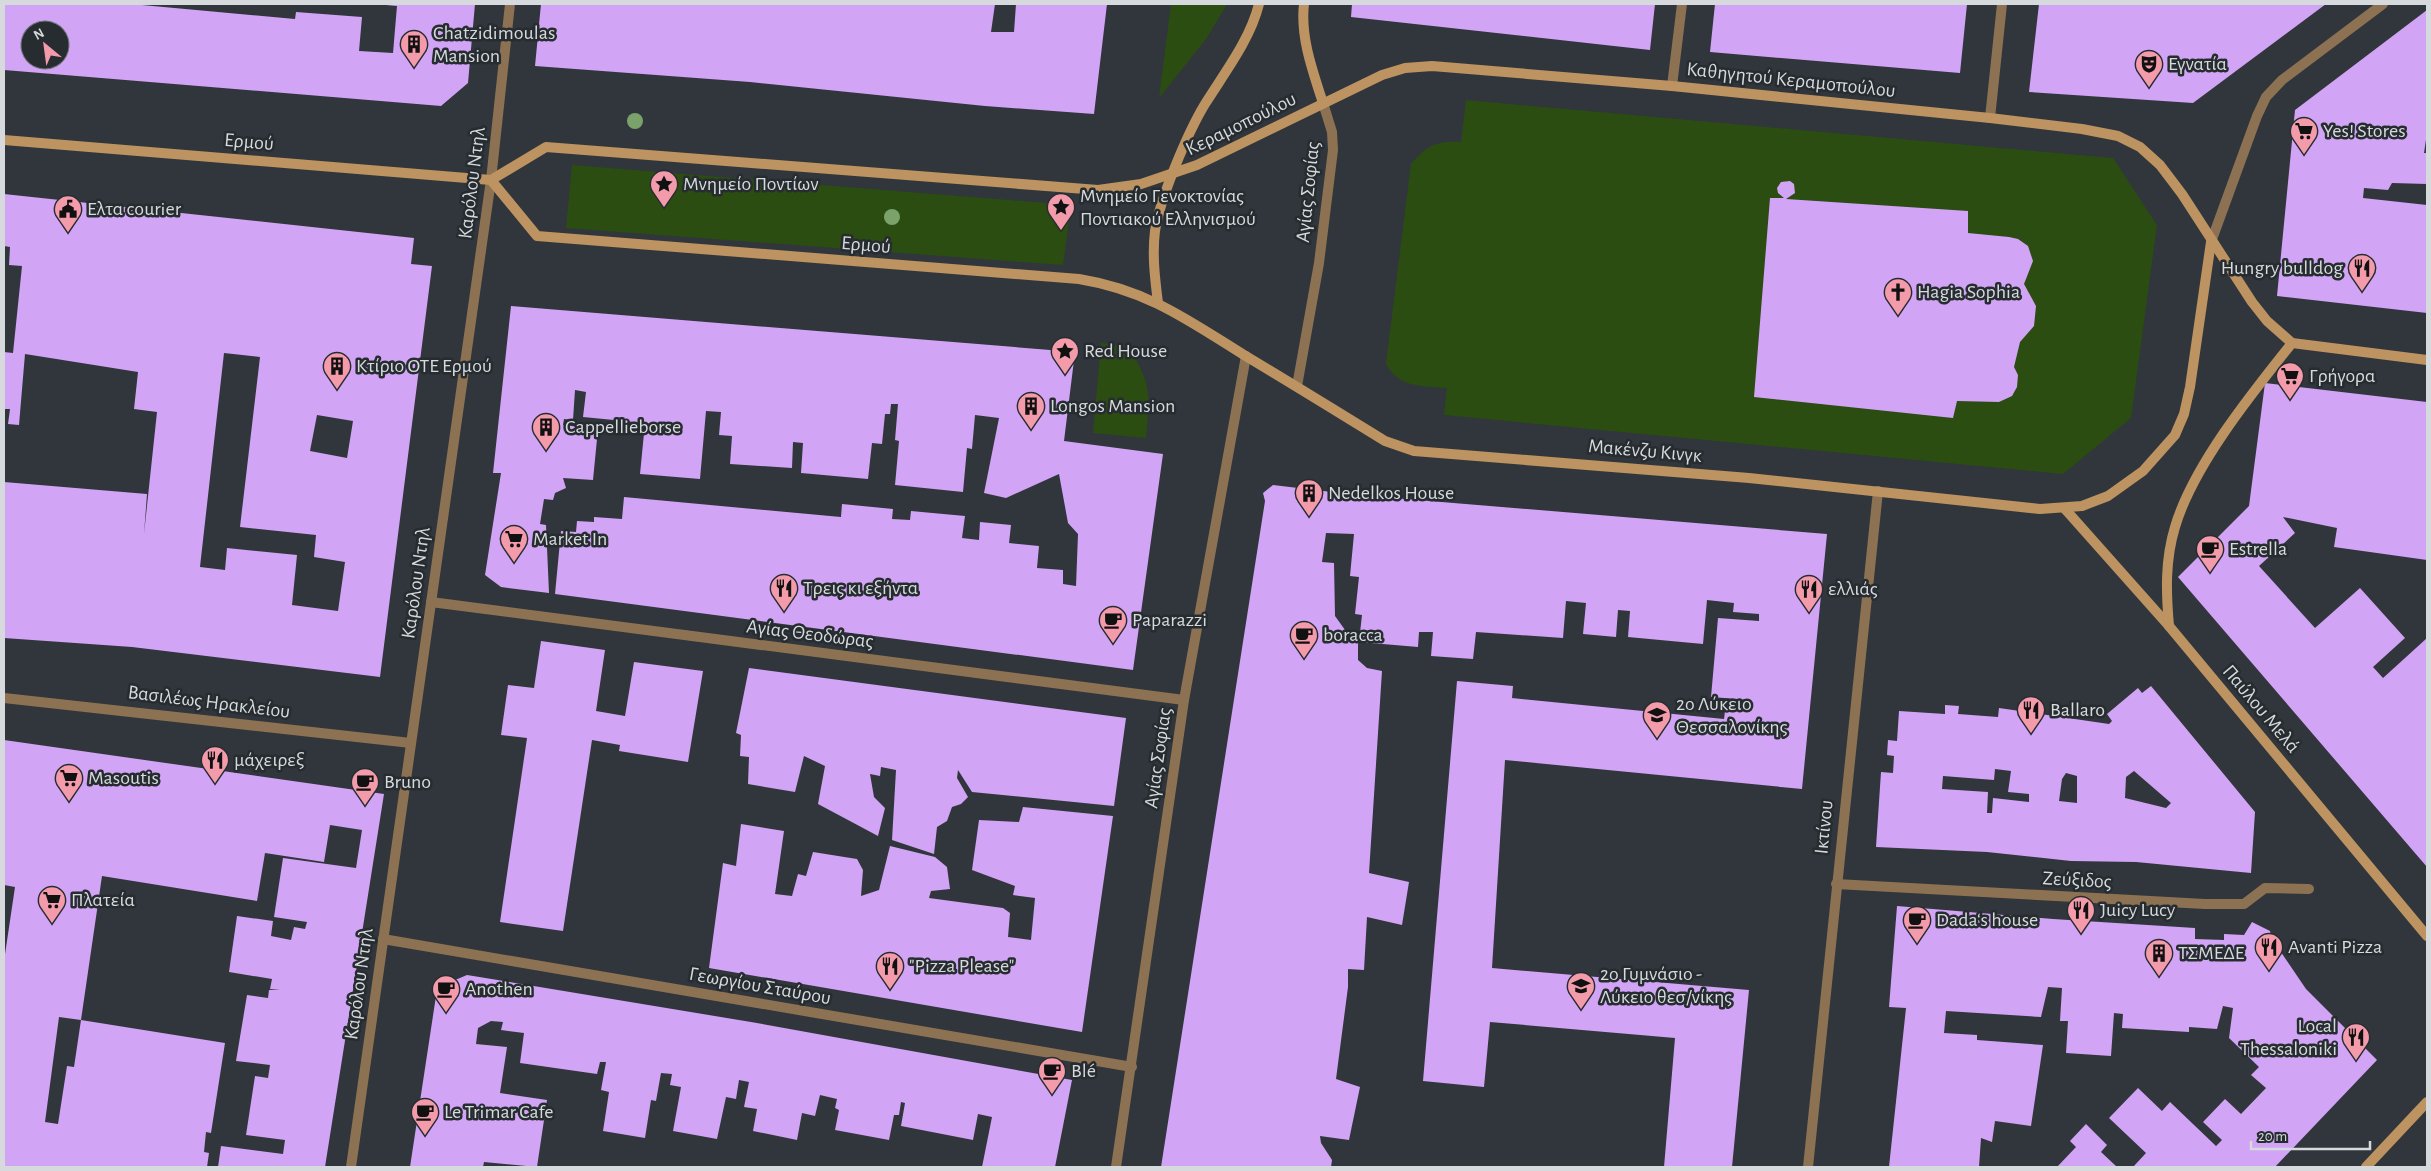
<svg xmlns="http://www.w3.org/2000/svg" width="2431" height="1171" font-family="'Alegreya Sans',sans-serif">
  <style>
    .green { fill: #2b4d12 }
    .building { fill: #d2a4f5; fill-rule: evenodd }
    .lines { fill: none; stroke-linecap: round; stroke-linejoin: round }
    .pedestrian { stroke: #8c7253; stroke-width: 10 }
    .minor { stroke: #8c7253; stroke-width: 10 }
    .secondary { stroke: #bc9361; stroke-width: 10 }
    .tree { fill: #7aa26a }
    .labels { text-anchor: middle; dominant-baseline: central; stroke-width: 5; stroke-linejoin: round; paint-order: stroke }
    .poi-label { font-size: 20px; fill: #d6dadd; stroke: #262c30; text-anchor: start }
    .street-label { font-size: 20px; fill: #d6dadd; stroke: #262c30 }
  </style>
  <rect width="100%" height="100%" fill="#30363b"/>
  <!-- green -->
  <g class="green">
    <path d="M1171 4H1227L1206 39 1159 98Z"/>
    <path d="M1466 100 2113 158 2157 225 2131 418 2063 474 1444 415 1447 388C1423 386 1397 388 1386 363L1411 164C1426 146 1437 140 1461 142Z"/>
    <path d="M572 165 1071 205 1063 265 566 228Z"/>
    <path d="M1101 343 1128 346C1152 386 1150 392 1146 438L1093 433Z"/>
  </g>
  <!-- building -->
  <g class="building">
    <path d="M4 4H131L295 19 296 12 362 17 359 51 393 53 397 6 375 4H475L468 83 441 106 4 70ZM30 30H60V60H30Z"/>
    <path d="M541 4H995L991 32H1014L1016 4H1107L1094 114 985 106 750 82 535 66Z"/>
    <path d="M1352 4H1655L1650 50 1351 17Z"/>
    <path d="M1715 4H1967L1960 73 1710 52Z"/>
    <path d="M2039 4H2326L2193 103 2029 92Z"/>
    <path d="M2427 10V133L2424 153H2427V184L2392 183 2388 190 2364 188 2363 198 2427 205V313L2277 296 2295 110Z"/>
    <path d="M1790 181 1794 184 1795 193 1786 199 1968 211V233L2009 237 2018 239 2028 246 2033 261 2024 284 2036 306 2034 326 2020 342 2014 367 2018 375 2017 387 2012 396 1999 402 1957 401 1953 418 1754 397 1770 198H1784L1778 193 1777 188 1781 182Z"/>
    <path d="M4 194 414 238 411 264 432 266 380 677 132 647 4 638V482L147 494 144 534 157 412 134 409 138 372 25 354 19 425 8 424 10 409H4V352L13 353 22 266 9 265 10 247 4 246ZM224 353 260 357 240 527 316 535 314 557 345 562 338 611 292 605 297 555 227 548 225 570 200 567ZM317 415 353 421 347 458 310 451Z"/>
    <path d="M511 306 1075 352 1064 441 1163 454 1133 670 555 594 561 531 576 532 577 521 594 522V517L622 519 624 497 841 517 842 504 893 509 892 519 910 520 911 511 965 516 962 538 979 540 980 522 1011 525 1009 543 1039 546 1037 568 1063 570V584L1076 586 1078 534 1068 523 1059 474 1006 498 984 493 999 418 975 415 972 449 967 448 963 492 895 485 899 441 895 440 898 404H891L890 414H885L882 444 872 443 868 479 801 473 803 443 793 442 792 468 730 464 732 436 719 435 721 412 706 411 700 479 640 474 645 423 583 417 586 392 575 390 573 420 564 419 563 425 598 429 593 480 563 478 566 488 555 493 553 500 544 499 540 524 546 525 549 593 501 587 485 575 501 473H493Z"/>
    <path d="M2265 383 2427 402V560L2334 547 2337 528 2283 517 2295 533 2259 566 2315 628 2360 588 2405 638 2373 667 2383 678 2427 638V867L2178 577 2249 506Z"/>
    <path d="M1273 485 1357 495 1827 534 1802 789 1505 760 1492 968 1749 990 1732 1167H1664L1675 1038 1490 1022 1484 1087 1423 1081 1457 681 1513 686 1512 698 1724 719 1726 704 1750 706 1751 700 1711 697 1718 618 1759 621V614L1733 612 1734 603 1707 600 1703 644 1628 637 1630 611 1618 610 1616 637 1583 634 1586 603 1566 601 1563 638 1476 632 1473 659 1431 656 1433 632H1419L1418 647 1359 642 1362 615 1355 614 1359 577 1350 576 1354 534 1326 533 1322 562 1334 563 1335 616 1353 641 1358 642V660L1367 668 1382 671 1369 873 1409 882 1402 925 1367 917 1364 970 1348 969V987L1336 1079 1360 1087 1349 1140 1320 1136 1321 1143 1332 1160 1331 1167H1161L1265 501 1263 493Z"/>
    <path d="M541 641 605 650 596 711 625 716 634 662 703 671 688 762 619 751 620 745 592 740 563 931 500 922 527 738 501 735 508 685 534 688Z"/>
    <path d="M749 668 1126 718 1114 806 972 792 958 770 957 778 968 797 961 804 952 807 947 821 937 827 934 854 892 840 896 770 881 767 880 776 870 774 874 797 885 808 878 836 818 804 825 766 804 756 795 792 748 784 749 757 740 756 741 735 736 733Z"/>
    <path d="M2151 686 2255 812 2251 873 2136 862 2071 861 1987 852 1876 847 1881 772 1893 773 1894 756 1887 755 1888 740 1897 741 1899 711 1945 714V705L1959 706 1958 714 1998 717 1999 708 2109 724 2112 721 2107 714 2138 688 2142 693ZM1995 769 2011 771 2008 792 2029 794V802L1993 798 1992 813H1987L1988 792 1942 789 1943 776 1994 780ZM2134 771 2171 803 2166 808 2125 798 2126 777ZM2066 773 2077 776V803L2059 801 2062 779Z"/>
    <path d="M4 740 384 794 325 1167H218L221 1146 283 1154 285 1140 246 1135 255 1076 268 1078 270 1065 236 1061 247 995 268 998 269 990H280L270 989 272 979 229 972 237 916 273 921 271 936 291 940 294 927 305 929 307 922 274 917 283 858 356 868 362 830 330 825 324 862 265 853 257 901 102 876 81 1020 225 1043 211 1133 206 1132 204 1152 209 1153 207 1167H4V961L15 887 4 885ZM59 1017 81 1020 74 1067 67 1066 58 1124 45 1122Z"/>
    <path d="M1023 807 1113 816 1082 1032 709 968 723 863 736 866 741 824 784 831 775 894 792 896 798 874 806 876 813 852 857 859 863 870 861 896 879 890 890 846 935 857 947 867 950 889 931 891 929 898 1003 908 1010 913 1008 937 1031 940 1035 898 1013 895 1015 886 972 870 979 820 1019 822Z"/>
    <path d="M1897 906 2053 919 2195 928V939L2224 940V934L2244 935 2252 922 2270 931 2272 939 2306 989 2377 1060 2275 1167H2133L2146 1153 2109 1118 2138 1088 2162 1111 2170 1102 2216 1146 2222 1140 2203 1122 2225 1099 2241 1114 2266 1088 2251 1075 2259 1067 2229 1038 2233 1008 2223 1006 2217 1029 2189 1027V1032L2122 1028 2123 1014 2114 1013 2111 1056 2066 1053 2068 1021H2060L2062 988 2048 987 2041 1017 1946 1011 1944 1033 1977 1035V1040L2043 1045 2031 1126 1995 1121 1992 1142 1981 1138 1979 1167H1889L1906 1008 1889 1007Z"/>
    <path d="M467 975 751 1022 1072 1080 1055 1167H982L992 1117 978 1114 973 1140 901 1126 905 1103 901 1102 899 1115H894L889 1140 835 1130 839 1110 835 1108 837 1099 820 1095 815 1116 802 1113 797 1140 753 1131 757 1109 744 1107 749 1082 739 1080 736 1099 726 1097 717 1139 673 1131 681 1087 670 1085 672 1074 661 1073 656 1101 651 1100 645 1138 603 1131 609 1092 601 1090 606 1062H600L597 1074 520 1063 524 1033 501 1030 503 1022 491 1021 478 1028 476 1044 507 1047 500 1093 547 1100 537 1167 484 1162 483 1167H410L436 996 448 983Z"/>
    <path d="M2086 1124 2107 1145 2101 1152 2117 1167H2057L2076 1147 2070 1141Z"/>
  </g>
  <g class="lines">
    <!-- pedestrian -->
    <g class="pedestrian">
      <path d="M431 602 1184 700"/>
      <path d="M1836 884 2205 904H2244L2265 888 2309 889"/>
      <path d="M383 939 1132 1067"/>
      <path d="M1116 1167 1184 700 1246 356"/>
      <path d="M1808 1167 1878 491"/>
    </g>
    <!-- minor -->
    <g class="minor">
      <path d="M1672 86 1682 4"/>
      <path d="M1990 118 2002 4"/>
      <path d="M2211 242 2257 116 2266 97 2282 80 2383 4"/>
      <path d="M1297 386 1319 263 1333 150 1332 132 1323 103"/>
      <path d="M4 698 411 743"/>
      <path d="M351 1167 491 180 510 4"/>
    </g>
    <!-- secondary -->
    <g class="secondary">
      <path d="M1304 4C1300 37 1313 72 1323 103"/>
      <path d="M4 140 491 180 546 147 1098 190 1141 184 1197 165 1382 75 1405 68 1432 66 1672 86 1990 118 2082 129 2118 136 2140 147 2160 165 2182 194 2252 302 2267 321 2292 343 2427 360"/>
      <path d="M491 180 537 236 1079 279C1147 290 1188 320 1244 355 1291 383 1338 412 1385 441L1414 451 1749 478 2040 509 2082 506 2108 496 2143 471 2175 435 2184 414 2190 387 2211 242"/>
      <path d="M1158 303C1155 279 1152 255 1155 231 1160 198 1188 132 1205 104 1225 72 1250 40 1259 4"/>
      <path d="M2065 509 2169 626 2427 936"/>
      <path d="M2169 626C2166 592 2165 560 2175 527 2193 466 2252 393 2292 343"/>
      <path d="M2366 1167 2427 1102"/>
    </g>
  </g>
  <!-- trees -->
  <g class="tree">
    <circle cx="635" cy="121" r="8"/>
    <circle cx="892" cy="217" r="8"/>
  </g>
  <!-- icons -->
  <defs>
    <g id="building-pin" transform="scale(1.4375)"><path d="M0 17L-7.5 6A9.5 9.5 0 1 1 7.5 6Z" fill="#f39aab" stroke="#262c30"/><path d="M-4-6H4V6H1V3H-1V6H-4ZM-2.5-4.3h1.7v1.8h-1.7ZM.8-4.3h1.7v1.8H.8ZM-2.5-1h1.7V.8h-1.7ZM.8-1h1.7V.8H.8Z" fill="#111"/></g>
    <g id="theatre-pin" transform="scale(1.4375)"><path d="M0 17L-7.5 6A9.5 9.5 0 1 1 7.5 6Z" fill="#f39aab" stroke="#262c30"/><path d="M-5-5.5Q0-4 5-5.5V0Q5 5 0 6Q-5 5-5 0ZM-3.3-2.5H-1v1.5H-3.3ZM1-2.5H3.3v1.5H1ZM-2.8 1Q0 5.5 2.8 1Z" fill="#111"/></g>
    <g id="supermarket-pin" transform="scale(1.4375)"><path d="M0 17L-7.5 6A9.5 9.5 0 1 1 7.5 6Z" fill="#f39aab" stroke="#262c30"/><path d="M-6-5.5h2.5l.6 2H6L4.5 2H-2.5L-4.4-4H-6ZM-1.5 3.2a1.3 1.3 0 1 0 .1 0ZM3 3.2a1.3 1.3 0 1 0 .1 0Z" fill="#111"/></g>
    <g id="sight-pin" transform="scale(1.4375)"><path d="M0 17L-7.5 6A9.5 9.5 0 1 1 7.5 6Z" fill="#f39aab" stroke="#262c30"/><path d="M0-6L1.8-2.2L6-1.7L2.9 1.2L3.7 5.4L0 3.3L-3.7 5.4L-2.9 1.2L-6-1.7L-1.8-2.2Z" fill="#111"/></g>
    <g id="civic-pin" transform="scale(1.4375)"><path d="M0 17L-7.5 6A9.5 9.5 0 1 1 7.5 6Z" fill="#f39aab" stroke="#262c30"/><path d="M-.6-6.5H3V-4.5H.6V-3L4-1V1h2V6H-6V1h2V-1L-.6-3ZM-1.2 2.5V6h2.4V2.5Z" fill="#111"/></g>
    <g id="restaurant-pin" transform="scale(1.4375)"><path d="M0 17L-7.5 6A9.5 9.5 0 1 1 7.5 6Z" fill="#f39aab" stroke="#262c30"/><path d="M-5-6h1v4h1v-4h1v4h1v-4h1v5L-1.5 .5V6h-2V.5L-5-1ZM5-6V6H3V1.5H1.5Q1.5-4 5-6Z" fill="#111"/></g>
    <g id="church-pin" transform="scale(1.4375)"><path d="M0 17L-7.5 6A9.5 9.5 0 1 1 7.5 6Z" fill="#f39aab" stroke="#262c30"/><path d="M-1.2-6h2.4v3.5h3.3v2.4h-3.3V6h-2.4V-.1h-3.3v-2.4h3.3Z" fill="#111"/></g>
    <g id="cafe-pin" transform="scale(1.4375)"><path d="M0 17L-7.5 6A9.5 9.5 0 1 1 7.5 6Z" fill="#f39aab" stroke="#262c30"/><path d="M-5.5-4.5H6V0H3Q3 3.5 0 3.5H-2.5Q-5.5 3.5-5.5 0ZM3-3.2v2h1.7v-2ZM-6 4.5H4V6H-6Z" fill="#111"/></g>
    <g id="school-pin" transform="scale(1.4375)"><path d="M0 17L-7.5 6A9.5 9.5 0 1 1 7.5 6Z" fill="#f39aab" stroke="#262c30"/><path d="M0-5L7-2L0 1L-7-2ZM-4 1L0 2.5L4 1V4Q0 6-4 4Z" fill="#111"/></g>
  </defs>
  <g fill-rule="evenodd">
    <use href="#building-pin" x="414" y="44"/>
    <use href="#theatre-pin" x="2149" y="64"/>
    <use href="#supermarket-pin" x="2304" y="131"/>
    <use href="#sight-pin" x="664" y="184"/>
    <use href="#sight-pin" x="1061" y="207"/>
    <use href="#civic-pin" x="68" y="209"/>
    <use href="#restaurant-pin" x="2362" y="268"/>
    <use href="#church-pin" x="1898" y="292"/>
    <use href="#sight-pin" x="1065" y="351"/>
    <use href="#building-pin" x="337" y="366"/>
    <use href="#supermarket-pin" x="2290" y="376"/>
    <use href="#building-pin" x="1031" y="406"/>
    <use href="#building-pin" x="546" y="427"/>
    <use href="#building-pin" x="1309" y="493"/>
    <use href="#supermarket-pin" x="514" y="539"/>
    <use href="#cafe-pin" x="2210" y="549"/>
    <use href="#restaurant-pin" x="784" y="588"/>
    <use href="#restaurant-pin" x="1809" y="589"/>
    <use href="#cafe-pin" x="1113" y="620"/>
    <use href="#cafe-pin" x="1304" y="635"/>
    <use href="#restaurant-pin" x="2031" y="710"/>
    <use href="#school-pin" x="1657" y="715"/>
    <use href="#restaurant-pin" x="215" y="760"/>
    <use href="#supermarket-pin" x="69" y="778"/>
    <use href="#cafe-pin" x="365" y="782"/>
    <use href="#supermarket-pin" x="52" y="900"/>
    <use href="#restaurant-pin" x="2081" y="910"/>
    <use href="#cafe-pin" x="1917" y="920"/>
    <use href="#restaurant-pin" x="2269" y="947"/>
    <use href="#building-pin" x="2159" y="953"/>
    <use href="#restaurant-pin" x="890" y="966"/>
    <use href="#school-pin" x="1581" y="986"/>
    <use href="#cafe-pin" x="446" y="989"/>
    <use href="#restaurant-pin" x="2356" y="1037"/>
    <use href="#cafe-pin" x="1052" y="1071"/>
    <use href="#cafe-pin" x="425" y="1112"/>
  </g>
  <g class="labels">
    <!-- poi labels -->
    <g class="poi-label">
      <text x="433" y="33">Chatzidimoulas<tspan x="433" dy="23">Mansion</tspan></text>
      <text x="2168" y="64">Εγνατία</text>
      <text x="2323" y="131">Yes! Stores</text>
      <text x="683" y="184">Μνημείο Ποντίων</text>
      <text x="1080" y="196">Μνημείο Γενοκτονίας<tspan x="1080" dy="23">Ποντιακού Ελληνισμού</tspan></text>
      <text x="87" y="209">Ελτα courier</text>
      <text x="2343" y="268" text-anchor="end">Hungry bulldog</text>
      <text x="1917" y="292">Hagia Sophia</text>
      <text x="1084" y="351">Red House</text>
      <text x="356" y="366">Κτίριο ΟΤΕ Ερμού</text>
      <text x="2309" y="376">Γρήγορα</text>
      <text x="1050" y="406">Longos Mansion</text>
      <text x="565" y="427">Cappellieborse</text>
      <text x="1328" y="493">Nedelkos House</text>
      <text x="533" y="539">Market In</text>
      <text x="2229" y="549">Estrella</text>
      <text x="803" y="588">Τρεις κι εξήντα</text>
      <text x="1828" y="589">ελλιάς</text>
      <text x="1132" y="620">Paparazzi</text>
      <text x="1323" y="635">boracca</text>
      <text x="1676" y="704">2ο Λύκειο<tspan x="1676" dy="23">Θεσσαλονίκης</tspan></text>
      <text x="2050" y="710">Ballaro</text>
      <text x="234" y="760">μάχειρεξ</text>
      <text x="88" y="778">Masoutis</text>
      <text x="384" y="782">Bruno</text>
      <text x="71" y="900">Πλατεία</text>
      <text x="2100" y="910">Juicy Lucy</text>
      <text x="1936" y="920">Dada‘s house</text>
      <text x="2288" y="947">Avanti Pizza</text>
      <text x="2178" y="953">ΤΣΜΕΔΕ</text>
      <text x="909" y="966">"Pizza Please"</text>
      <text x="1600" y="974">2ο Γυμνάσιο -<tspan x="1600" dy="23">Λύκειο θεσ/νίκης</tspan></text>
      <text x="465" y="989">Anothen</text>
      <text x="2337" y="1026" text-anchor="end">Local<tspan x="2337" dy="23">Thessaloniki</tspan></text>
      <text x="1071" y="1071">Blé</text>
      <text x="444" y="1112">Le Trimar Cafe</text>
    </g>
    <!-- street labels -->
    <g class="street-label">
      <text transform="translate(1791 80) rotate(6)">Καθηγητού Κεραμοπούλου</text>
      <text transform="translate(1241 124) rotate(-26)">Κεραμοπούλου</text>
      <text transform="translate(249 142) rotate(5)">Ερμού</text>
      <text transform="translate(472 183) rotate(-83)">Καρόλου Ντηλ</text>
      <text transform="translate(1308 192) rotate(-84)">Αγίας Σοφίας</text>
      <text transform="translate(866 245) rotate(5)">Ερμού</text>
      <text transform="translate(1645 451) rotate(5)">Μακένζυ Κινγκ</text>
      <text transform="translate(416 583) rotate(-82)">Καρόλου Ντηλ</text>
      <text transform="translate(810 634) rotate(7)">Αγίας Θεοδώρας</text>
      <text transform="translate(209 702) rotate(7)">Βασιλέως Ηρακλείου</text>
      <text transform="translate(2261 709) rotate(50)">Παύλου Μελά</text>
      <text transform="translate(1158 758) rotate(-82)">Αγίας Σοφίας</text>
      <text transform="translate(1824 827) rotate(-84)">Ικτίνου</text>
      <text transform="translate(2077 880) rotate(3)">Ζεύξιδος</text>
      <text transform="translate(359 984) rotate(-82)">Καρόλου Ντηλ</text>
      <text transform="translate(760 986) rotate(10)">Γεωργίου Σταύρου</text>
    </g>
  </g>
  <!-- border -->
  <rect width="2431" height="1171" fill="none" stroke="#d6dadd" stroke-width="10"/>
  <!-- north arrow -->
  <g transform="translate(45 45) rotate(331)"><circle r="24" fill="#262c30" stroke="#6c7275"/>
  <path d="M0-4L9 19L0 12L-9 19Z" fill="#f39aab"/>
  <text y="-8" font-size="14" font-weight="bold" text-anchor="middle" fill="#d6dadd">N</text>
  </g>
  <!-- scale -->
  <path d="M2251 1141v8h119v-8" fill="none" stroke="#d6dadd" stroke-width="2.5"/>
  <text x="2258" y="1141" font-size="15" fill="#d6dadd" stroke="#262c30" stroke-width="4" paint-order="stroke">20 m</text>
</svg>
